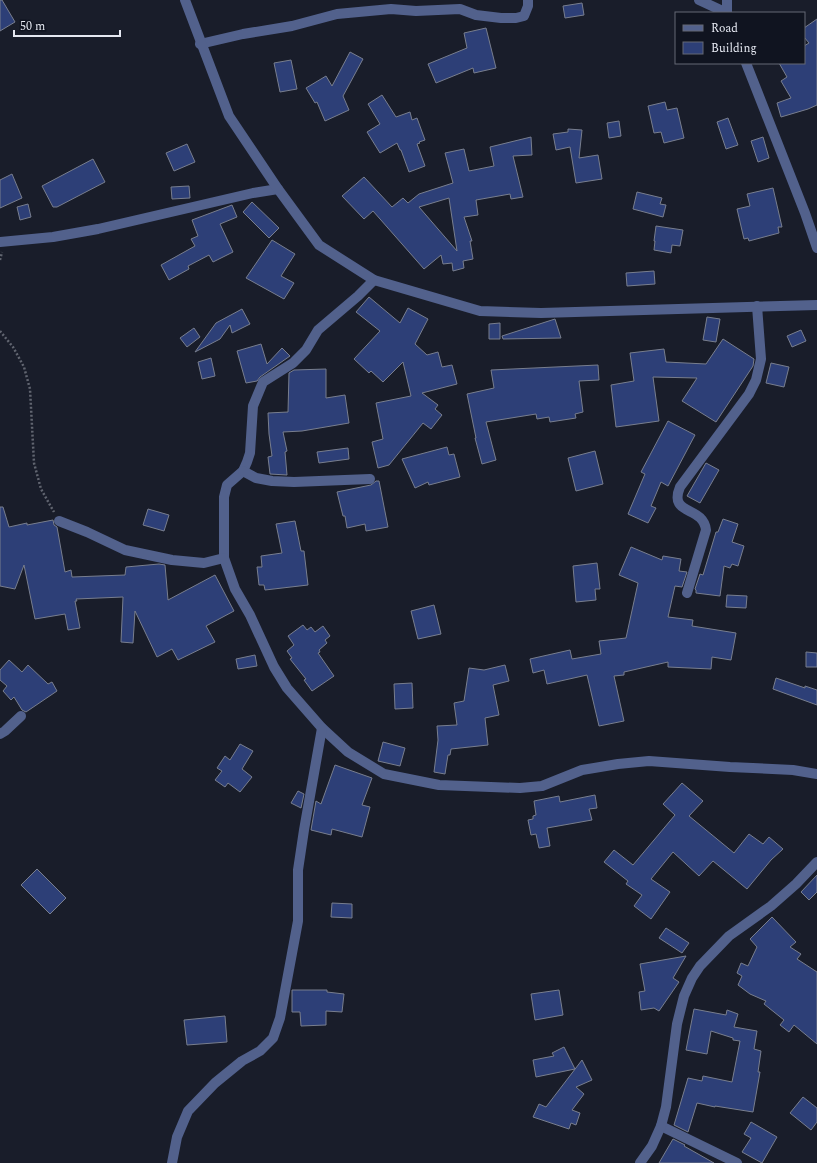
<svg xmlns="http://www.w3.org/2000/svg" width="817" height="1163" font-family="Spectral,serif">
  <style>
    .building { fill: #2d3f77; stroke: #787e8e; fill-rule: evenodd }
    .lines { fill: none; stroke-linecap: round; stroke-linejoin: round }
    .path { stroke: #616570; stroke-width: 2.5; stroke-dasharray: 2 2; stroke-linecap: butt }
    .minor { stroke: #52618c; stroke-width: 10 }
    .tertiary { stroke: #52618c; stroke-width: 10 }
  </style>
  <rect width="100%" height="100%" fill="#191d2a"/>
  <!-- building -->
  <g class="building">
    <path d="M0 0H2L15 22 0 31Z"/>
    <path d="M582 3 584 15 565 18 563 6Z"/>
    <path d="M817 19V105L808 109 781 117 777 103 791 98 781 81 787 77 779 63H804V46L809 43 804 37V28Z"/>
    <path d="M486 28 496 68 474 73 473 68 436 83 428 64 467 48 464 33Z"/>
    <path d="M350 52 363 59 343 96 349 110 325 121 317 102 315 103 306 88 326 76 332 86Z"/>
    <path d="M291 60 297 89 280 92 274 63Z"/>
    <path d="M382 95 396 117 410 112 412 120 417 118 425 140 419 142 420 143 417 144 425 166 409 172 401 150H400L397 143 380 153 367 132 380 124 368 104Z"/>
    <path d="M665 102 667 110 677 108 684 138 664 143 661 132 654 133 648 106Z"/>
    <path d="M728 118 738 145 726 149 717 122Z"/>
    <path d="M619 121 621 136 609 138 607 123Z"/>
    <path d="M568 129 582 130 579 158 598 155 602 179 576 183 570 147 556 150 553 134 568 132Z"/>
    <path d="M531 137 532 155 513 156 523 197 511 199 510 194 476 200 478 215 464 217 472 241H470L473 259 463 261 464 268 453 271 452 263 443 264 441 255 424 269 373 211 364 219 342 196 364 177 392 207 403 198 408 203 419 194 453 183 445 153 464 149 469 171 494 166 490 147ZM449 198 457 251 419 207Z"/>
    <path d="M763 137 769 158 758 162 751 141Z"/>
    <path d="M187 144 195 162 174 171 166 153Z"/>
    <path d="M93 159 105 182 57 207H53L42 186Z"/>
    <path d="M12 174 22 198 0 208V180Z"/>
    <path d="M189 186 190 198 172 199 171 187Z"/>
    <path d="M773 188 782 227H778L779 233 749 241 748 238 744 239 737 209 750 206 747 194Z"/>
    <path d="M637 192 662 198 660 204 666 205 663 217 633 209Z"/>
    <path d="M252 202 279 228 269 238 243 212Z"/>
    <path d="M28 204 31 217 20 220 17 207Z"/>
    <path d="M232 205 237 217 220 224 233 252 213 262 209 255 188 266 189 269 169 280 161 265 195 246 191 239 198 236 192 220Z"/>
    <path d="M656 226 683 230 680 246 672 245 671 253 654 250 655 241H654Z"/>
    <path d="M272 240 295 254 281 276 294 283 284 299 246 278Z"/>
    <path d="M654 271 655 284 627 286 626 273Z"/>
    <path d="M369 297 400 323 408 308 428 319 415 344 427 355 438 352 442 367 452 365 457 384 422 393 438 405 435 409 442 415 431 429 423 423 389 465 378 468 372 442 383 439 376 403 411 396 403 362 383 382 371 371 369 373 354 359 380 331 356 312Z"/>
    <path d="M242 309 250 324 232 333 230 325 220 339 195 352 216 323Z"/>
    <path d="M707 317 720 319 716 342 703 340Z"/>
    <path d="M555 319 561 338 503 339 502 336Z"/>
    <path d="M500 323V339H489V324Z"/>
    <path d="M194 328 200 337 187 347 180 338Z"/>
    <path d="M801 330 806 341 792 347 787 336Z"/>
    <path d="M723 339 754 359 753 366 716 422 682 401 697 378 653 377 659 421 616 427 611 385 634 381 630 353 664 349 666 362 706 364Z"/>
    <path d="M261 344 267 364 282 348 290 356 260 377 257 381 246 383 237 351Z"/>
    <path d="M211 358 215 376 202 379 198 362Z"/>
    <path d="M771 363 789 367 784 387 766 383Z"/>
    <path d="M598 365 599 380 579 381 583 412 575 414 576 418 550 422 549 417 537 419 536 414 486 422 496 460 482 464 475 438H476L467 394 494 388 491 370Z"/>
    <path d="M326 369V398L345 395 349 423 302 431 283 432 287 451 285 452 287 475 270 474 268 457 272 456 269 434 268 413 288 412 289 373 294 370Z"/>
    <path d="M668 421 695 435 668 486 661 482 651 506 656 508 648 523 628 514 645 474 641 472Z"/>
    <path d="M447 447 449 455 454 454 460 477 429 485 428 482 415 488 402 459Z"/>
    <path d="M348 448 349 459 319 463 317 452Z"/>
    <path d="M595 451 603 484 576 491 568 458Z"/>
    <path d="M706 463 719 470 700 503 687 496Z"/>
    <path d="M376 481H379L388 527 366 531 365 524 347 528 345 516H343L337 492 371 485Z"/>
    <path d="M0 507H3L9 527 27 523V525L53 520 54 525 57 527 65 572 71 570 72 577 125 575 126 567 159 564 165 565 168 600 215 575 234 611 206 626 215 642 178 660 172 649 157 657 135 611 133 643 121 642 123 597 76 599 77 601H75L80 628 68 630 65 614 35 619 24 565 15 589 0 586Z"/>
    <path d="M148 509 169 515 164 531 143 525Z"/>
    <path d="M723 519 738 524 732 542 744 546 738 566 732 564 730 568 724 566 720 596 696 593V590L695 589 700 574 703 575 716 532H718Z"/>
    <path d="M295 521 301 551H304L308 585 265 590 264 585H259L257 567H262L261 556 282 553 276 524Z"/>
    <path d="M631 547 662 560 663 556 681 559 679 571 687 572 682 587 675 586 668 617 693 620 692 626 736 633 731 660 712 657 711 669 668 667V662L624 672V675L614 676 624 721 599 726 587 675 547 684 544 670 533 673 530 659 570 650 572 659 601 654 599 641 626 638 638 583 619 575Z"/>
    <path d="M597 563 600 589H595L596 600 576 602 573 566Z"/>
    <path d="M727 595 747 596 746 608 726 607Z"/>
    <path d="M434 605 441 634 418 639 411 611Z"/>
    <path d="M303 625 307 630 311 627 315 632 323 626 330 636 325 640 327 643 319 650 320 652 318 653 334 676 312 691 304 680 306 679 290 659 292 658 287 651 294 645 288 636Z"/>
    <path d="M806 652 817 653V667H806Z"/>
    <path d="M255 655 257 666 238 669 236 659Z"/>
    <path d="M9 660 22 672 28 665 48 684 52 682 57 691 26 712 22 710 14 697 11 700 3 691 7 686 0 680V670Z"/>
    <path d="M505 665 509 681 493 685 499 715 485 718 488 745 451 749 450 755H448L445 774 434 772 438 740 437 726 457 725 454 703 464 701 469 668 484 670Z"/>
    <path d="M776 678 805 688V686L817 690V705L773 689Z"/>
    <path d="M412 683 413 708 395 709 394 684Z"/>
    <path d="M383 742 405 748 400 766 378 761Z"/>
    <path d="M240 744 253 751 242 769 252 777 240 792 228 783 225 787 215 780 222 771 217 768 225 756 230 760Z"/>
    <path d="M335 765 372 778 362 805 370 807 362 837 332 829 331 835 311 830 316 801 321 804Z"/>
    <path d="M682 783 703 801 689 816 734 853 749 834 763 844 769 837 783 849 771 860 747 889 713 861 699 876 673 852 651 879 670 892 651 919 634 906 642 895 626 884 628 881 604 862 614 850 633 865 675 815 663 804Z"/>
    <path d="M298 791 304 794 301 808 291 803Z"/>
    <path d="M595 795 597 808 589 809 592 820 547 828 550 846 539 848 536 834 531 835 528 820 533 819V816L536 815 534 801 559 796 560 802Z"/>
    <path d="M37 869 66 898 50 914 21 885Z"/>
    <path d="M817 875V892L809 900 801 892Z"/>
    <path d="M332 903 352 904V918L331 917Z"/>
    <path d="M772 917 796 942 790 947 801 954 797 959 817 972V1044L794 1025 789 1032 780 1025 784 1020 764 1004 766 1001 750 994 738 985 742 976 737 973 741 963 748 966 757 947 750 939Z"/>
    <path d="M666 928 689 943 682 953 659 938Z"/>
    <path d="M686 956 673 978 679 982 659 1011 654 1008 641 1010 639 992 645 991 640 964Z"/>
    <path d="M292 990H327V992L344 994 342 1012 326 1011V1025L301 1026 300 1012H292Z"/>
    <path d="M559 990 563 1015 535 1020 531 994Z"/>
    <path d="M694 1009 726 1015 727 1010 738 1014 734 1027 757 1031 754 1049 761 1051 758 1072H760L753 1112 715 1106V1107L697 1103 688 1132 674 1125 688 1078 702 1081 703 1076 732 1082 740 1041 733 1040V1038L711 1031 707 1054 686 1050Z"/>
    <path d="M225 1016 227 1042 187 1045 184 1020Z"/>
    <path d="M564 1047 575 1069 536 1077 533 1060 554 1056 552 1053Z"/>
    <path d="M582 1060 592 1080 576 1087 584 1094 572 1110 580 1113 576 1125 571 1123 569 1129 533 1117 539 1104 546 1107Z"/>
    <path d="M803 1097 817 1108V1122L811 1130 790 1113Z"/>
    <path d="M751 1122 777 1137 762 1163 742 1152 751 1138 744 1134Z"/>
    <path d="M673 1139 685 1145 684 1146 714 1163H659Z"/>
  </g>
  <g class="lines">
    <!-- path -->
    <g class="path">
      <path d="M0 260 2 252"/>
      <path d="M0 331 13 347 24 367 30 389 34 463 41 489 54 512"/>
    </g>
    <!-- minor -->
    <g class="minor">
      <path d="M699 0 727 13"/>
      <path d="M727 13V0"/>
      <path d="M200 44 243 34 292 26 337 14 391 9 416 11 460 9 476 15 501 18H516L524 16 528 6V0"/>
      <path d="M746 63 805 213 817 248"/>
      <path d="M0 242 53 237 98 229 253 193 278 189"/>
      <path d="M374 280 358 296 318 330 306 350 293 363 263 382 253 406 250 453 247 462 243 471 227 485 224 497V558L235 589 250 615 274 667 287 688 322 728 348 752 384 774 439 785 520 788 542 786 582 770 618 764 649 761 730 767 793 770 817 774"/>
      <path d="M243 471 256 478 272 481 294 482 370 479"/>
      <path d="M59 521 87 532 125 550 172 560 204 563 224 558"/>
      <path d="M687 593 706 530C703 505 668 516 680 487L749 394 756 380 761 359 757 306"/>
      <path d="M0 734 5 731 21 716"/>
      <path d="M661 1126 737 1163"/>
      <path d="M172 1163 177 1137 188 1111 215 1083 242 1061 260 1051 273 1038 280 1018 298 921V870L304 830 322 728"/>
      <path d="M640 1163 652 1146 661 1126 666 1107 677 1024 684 996 692 978 700 966 729 936 771 906 796 884 817 862"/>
    </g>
    <!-- tertiary -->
    <path class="tertiary" d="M185 0 229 116 278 189 319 245 374 280 480 311 541 313 817 305"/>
  </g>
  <!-- legend -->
  <rect x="675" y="12" width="130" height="52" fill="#101420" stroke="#656974"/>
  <rect x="683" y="25" width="20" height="6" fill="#52618c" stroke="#656974"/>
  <text x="711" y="32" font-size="12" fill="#e5e8f1">Road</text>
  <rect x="683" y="42" width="20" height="12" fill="#2d3f77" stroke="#656974"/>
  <text x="711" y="52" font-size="12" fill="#e5e8f1">Building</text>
  <!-- scale -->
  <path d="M14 30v6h106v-6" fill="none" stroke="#e5e8f1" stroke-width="2"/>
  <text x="20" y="30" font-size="12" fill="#e5e8f1" stroke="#101420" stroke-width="3" paint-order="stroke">50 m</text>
</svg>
